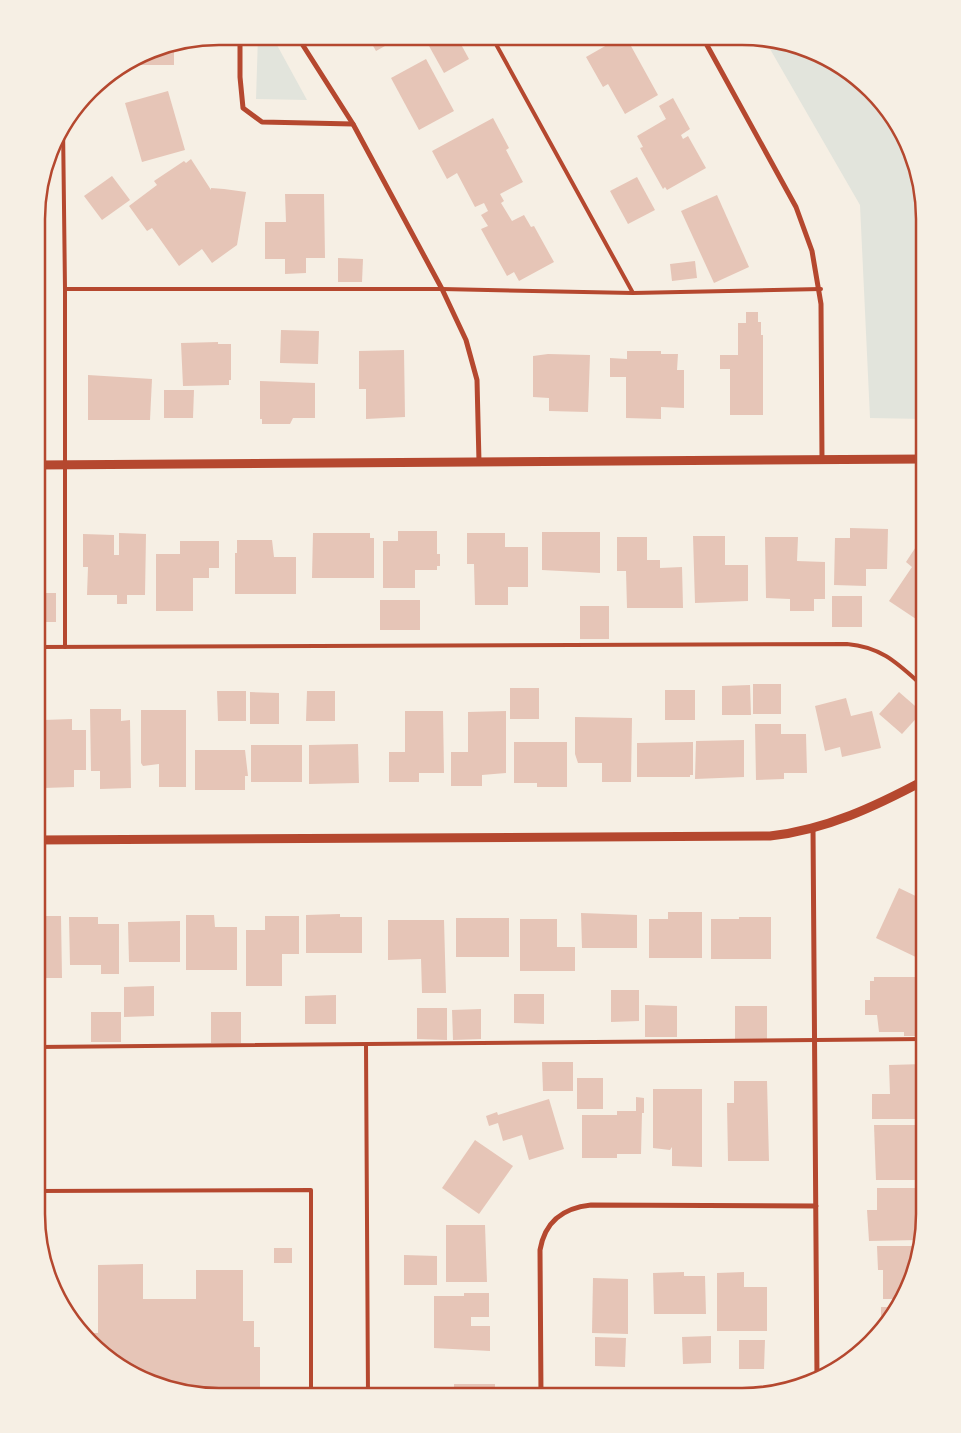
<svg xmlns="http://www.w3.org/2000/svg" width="961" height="1433" font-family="Lato,sans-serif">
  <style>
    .green { fill: #e2e4dc }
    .building { fill: #e6c5b7 }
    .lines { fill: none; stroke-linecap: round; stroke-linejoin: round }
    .service { stroke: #b5482f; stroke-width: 4 }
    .minor { stroke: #b5482f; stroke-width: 5 }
    .tertiary { stroke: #b5482f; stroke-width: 9 }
    .rim { fill: none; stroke: #b5482f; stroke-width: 2.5 }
  </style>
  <rect width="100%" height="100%" fill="#f6efe4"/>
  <!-- green -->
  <g class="green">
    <path d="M258 36H272L307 100 256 99Z"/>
    <path d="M777 43 853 74 911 149 925 219V419L870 418 860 205 770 49Z"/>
  </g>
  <!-- building -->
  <g class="building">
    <path d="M368 37H401L376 51Z"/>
    <path d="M445 37H457L469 59 444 73 429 46Z"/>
    <path d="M621 37H626L658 95 625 114 608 84 603 87 586 57Z"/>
    <path d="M174 44V65H128L160 46Z"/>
    <path d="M426 59 454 111 419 130 391 78Z"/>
    <path d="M168 91 185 150 142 162 125 103Z"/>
    <path d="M673 98 690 129 681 135 683 139 688 136 706 168 667 190 665 187 663 189 640 148 643 147 637 136 666 119 659 106Z"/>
    <path d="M493 118 509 148 506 150 523 182 500 194 504 201 501 203 512 221 524 215 531 227 534 226 554 262 519 281 514 272 507 276 481 229 488 226 481 215 488 211 484 203 475 207 457 173 447 179 432 151Z"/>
    <path d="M191 159 211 190V188L224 189 246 192 237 245 212 263 202 249 179 266 152 228 147 231 129 206 157 185 154 181 184 161 186 163Z"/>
    <path d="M112 176 130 200 102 220 84 196Z"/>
    <path d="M637 177 655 210 628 224 610 191Z"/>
    <path d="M285 194H324L325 258H306V273L285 274V259H265V222H286Z"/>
    <path d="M717 195 749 267 714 283 681 211Z"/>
    <path d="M338 258 363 259 362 282H338Z"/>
    <path d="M695 261 697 278 672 281 670 264Z"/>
    <path d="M746 312H758V322H761V335H763V415H730V369H720V355H738V323H746Z"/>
    <path d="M281 330 319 331 318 364 280 363Z"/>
    <path d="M218 342V344H231V380H229V385L183 386 181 343Z"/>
    <path d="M404 350 405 417 366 419V389H359V351Z"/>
    <path d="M627 351H661V354H678L677 370H684V408L661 407V419L626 418V377H610V358L627 359Z"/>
    <path d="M548 354 590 355 588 412 549 411V398L533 397V356Z"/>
    <path d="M88 375 152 379 150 420H88Z"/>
    <path d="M260 381 315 383V418H293L290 424H262V419H260Z"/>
    <path d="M164 390H194L193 418H164Z"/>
    <path d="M850 528 888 529 887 569H866V586L834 585 835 538H850Z"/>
    <path d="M398 531H437V554H440V566H437V570H415V588H383V541H398Z"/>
    <path d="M542 532H600V573L542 570Z"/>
    <path d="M119 533 146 534 145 595H127V604H117V595H87L88 567H83V534L114 535V555H119Z"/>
    <path d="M313 533H370V538H374V578H312Z"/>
    <path d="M467 533H505V547H528V587H508V605H475L474 564H467Z"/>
    <path d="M693 536H725V565H748V601L695 603Z"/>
    <path d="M923 536 925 606 916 619 889 601 912 567 906 562Z"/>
    <path d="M617 537H647V560H660V568L682 567 683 608H627L626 571H617Z"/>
    <path d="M765 537H798L797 561 825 562V599H814V611H790V599L766 598Z"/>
    <path d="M237 540H272L274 557H296V594H235V553H237Z"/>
    <path d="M180 541H219V568H209V578H193V611H156V554H180Z"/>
    <rect x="37" y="593" width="19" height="29"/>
    <rect x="832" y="596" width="30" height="31"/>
    <rect x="380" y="600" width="40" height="30"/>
    <rect x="580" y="606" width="29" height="33"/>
    <rect x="753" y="684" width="28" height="30"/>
    <path d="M750 685 751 715H722V686Z"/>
    <rect x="510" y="688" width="29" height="31"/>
    <rect x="665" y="690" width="30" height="30"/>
    <path d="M217 691H246V721H218Z"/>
    <path d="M307 691H335V721H306Z"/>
    <path d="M250 692 279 693V724H250Z"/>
    <path d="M899 692 922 712 902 734 879 714Z"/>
    <path d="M846 698 851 716 872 711 881 748 842 757 840 747 825 751 815 706Z"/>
    <path d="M90 709H121V721L130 720 131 788 100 789V771H91Z"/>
    <path d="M141 710H186V787H159V764L143 766 141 763Z"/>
    <path d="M405 711H443L444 773H419V782H389V752H405Z"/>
    <path d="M506 711V773L482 775V786H451V752H468V712Z"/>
    <path d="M575 717 632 718 631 782H602V763H578L575 754Z"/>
    <path d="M72 719V730H86V770H74V787L44 788 43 720Z"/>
    <path d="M755 724H781V734H806L807 773H784V779L756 780Z"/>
    <path d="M744 740V777L695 779 696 741Z"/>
    <path d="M514 742H567V787H537V783H514Z"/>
    <path d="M693 742V775H690V777H637V743Z"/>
    <path d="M358 744 359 783 309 784V745Z"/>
    <rect x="251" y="745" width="51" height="37"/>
    <path d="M195 750H245L248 776H245V790H195Z"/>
    <path d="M899 888 924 900V954L922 960 876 938Z"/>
    <path d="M668 912H702V958H649V919H668Z"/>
    <path d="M581 913 637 915V948H582Z"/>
    <path d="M340 914V917H362V953H306V915Z"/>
    <path d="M186 915H214L215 927H237V970H186Z"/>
    <path d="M37 916H61L62 978H39V964H37Z"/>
    <path d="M265 916H299V954H282V986H246V930H265Z"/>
    <path d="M69 917H98V924H119V974H101V965H70Z"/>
    <path d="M739 917H771V959H711V919H739Z"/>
    <rect x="456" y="918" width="53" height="39"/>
    <path d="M520 919H557V947H575V971H520Z"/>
    <path d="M388 920H444L446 993H422L421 959 388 960Z"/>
    <path d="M180 921V962H129L128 922Z"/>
    <path d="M874 977H921V993H924V1036H904V1032H879L877 1015H865V1000H870V981H874Z"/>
    <path d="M154 986V1016L124 1017V987Z"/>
    <path d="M611 990H639V1021L611 1022Z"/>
    <path d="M514 994H544V1024L514 1023Z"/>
    <path d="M336 995V1024H305V996Z"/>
    <path d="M645 1005 677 1006V1037H645Z"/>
    <rect x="735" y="1006" width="32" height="33"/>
    <path d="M417 1008H447V1040L417 1039Z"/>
    <path d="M481 1009V1039L453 1040 452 1010Z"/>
    <rect x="37" y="1012" width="2" height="30"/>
    <rect x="91" y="1012" width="30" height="30"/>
    <rect x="211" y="1012" width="30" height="31"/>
    <path d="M542 1062H573V1091H543Z"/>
    <path d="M924 1064V1119H872V1094H890L889 1065Z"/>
    <rect x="577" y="1078" width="26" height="31"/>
    <path d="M734 1081H767L769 1161H728L727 1103H734Z"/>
    <path d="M653 1089H702V1167L672 1166V1147L670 1150 653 1148Z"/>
    <path d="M636 1097 644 1098V1113H642L641 1154H617V1158H582V1115H617V1111H636Z"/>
    <path d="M549 1099 564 1149 529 1160 522 1135 503 1141 498 1123 489 1126 486 1116 497 1112 498 1115Z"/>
    <path d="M874 1125H915L916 1180H876Z"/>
    <path d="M475 1140 513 1166 479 1214 442 1188Z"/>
    <path d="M877 1188H924V1226L919 1240 869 1241 867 1210H877Z"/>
    <path d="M446 1225H485L487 1282H446Z"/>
    <path d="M877 1246H918L900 1299H883V1270H878Z"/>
    <rect x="274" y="1248" width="18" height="15"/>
    <path d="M404 1255 437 1256V1285H404Z"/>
    <path d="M143 1264V1299H196V1270H243V1321H254V1347H260V1395H196L108 1359 92 1338 93 1333H98V1265Z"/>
    <path d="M684 1272V1276H705L706 1314H654L653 1273Z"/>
    <path d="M744 1272V1287H767V1331H717V1273Z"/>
    <path d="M593 1278 628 1279V1334L592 1333Z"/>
    <path d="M464 1293H489V1317H471V1326H490V1351L434 1348V1296H464Z"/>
    <path d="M881 1307H897L894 1316 876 1336V1329H881Z"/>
    <path d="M711 1336V1363L683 1364 682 1337Z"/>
    <path d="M595 1337 626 1338 625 1367 595 1366Z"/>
    <path d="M739 1340H765L764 1369H739Z"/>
    <rect x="454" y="1384" width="41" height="12"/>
    <rect x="594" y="1389" width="42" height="7"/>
  </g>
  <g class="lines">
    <!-- service -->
    <g class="service">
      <path d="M492 37 633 293"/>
      <path d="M63 125 65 289V647"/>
      <path d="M65 289H442L633 293 821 289"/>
      <path d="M37 647 847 644C883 647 899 665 925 688"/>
      <path d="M366 1045 368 1396"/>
      <path d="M37 1047 924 1039"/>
      <path d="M36 1191 311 1190V1396"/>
    </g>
    <!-- minor -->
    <g class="minor">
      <path d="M240 36V77L243 108 262 122 353 124"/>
      <path d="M297 36 353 124 442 289 466 340 477 380 479 462"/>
      <path d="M703 38 796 207 812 251 821 304 822 460"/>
      <path d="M813 828 817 1380"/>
      <path d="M541 1396 540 1250C545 1221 563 1208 591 1205L816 1206"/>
    </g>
    <!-- tertiary -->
    <g class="tertiary">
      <path d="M37 465 925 459"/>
      <path d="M37 840 770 836C826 830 876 806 925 780"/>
    </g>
  </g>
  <!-- crop -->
  <path d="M0 0H961V1433H0ZM219 45H742A174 174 0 0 1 916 219V1214A174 174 0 0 1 742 1388H219A174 174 0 0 1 45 1214V219A174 174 0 0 1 219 45Z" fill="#f6efe4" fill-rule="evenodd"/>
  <path class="rim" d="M219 45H742A174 174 0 0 1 916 219V1214A174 174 0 0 1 742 1388H219A174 174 0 0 1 45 1214V219A174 174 0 0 1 219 45Z"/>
</svg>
